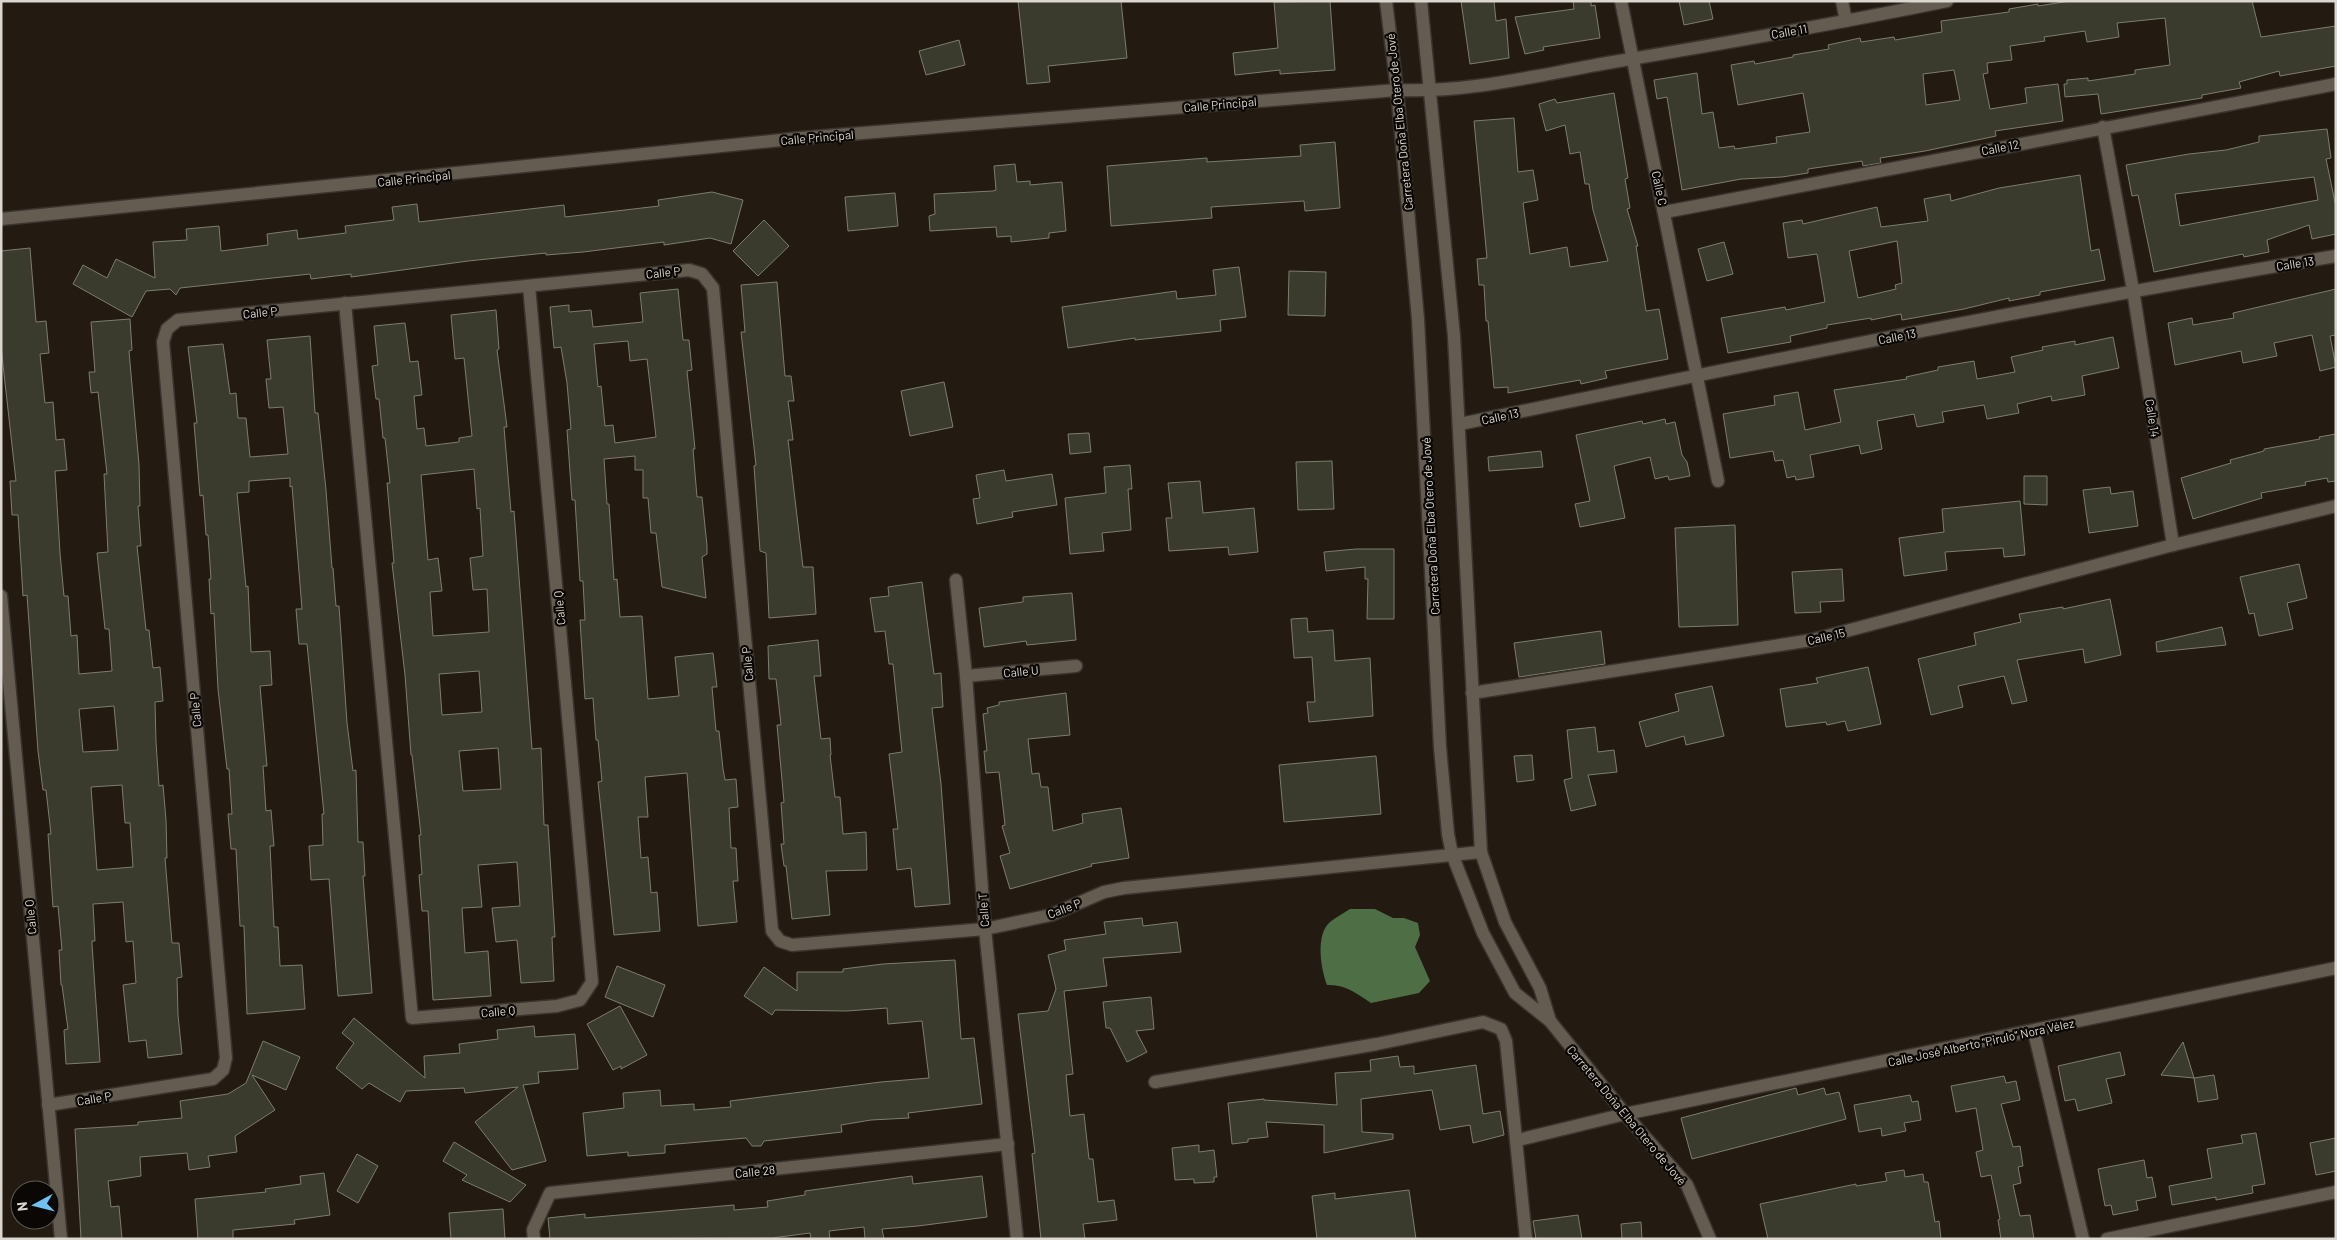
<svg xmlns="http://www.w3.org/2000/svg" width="2337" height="1240" font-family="Barlow,sans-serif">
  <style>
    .water { fill: #4e6e45 }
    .building { fill: #3a3a2d; stroke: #7d7d6e; fill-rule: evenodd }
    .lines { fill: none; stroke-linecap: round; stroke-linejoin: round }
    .minor-casing { stroke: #3a342e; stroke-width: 15 }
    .minor { stroke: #655c51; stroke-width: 12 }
    .labels { text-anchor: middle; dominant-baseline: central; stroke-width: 4.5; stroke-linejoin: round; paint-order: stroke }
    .street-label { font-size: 12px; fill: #dbd6cf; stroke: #0a0704 }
  </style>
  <rect width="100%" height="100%" fill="#231b11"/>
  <!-- water -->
  <path class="water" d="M1350 909H1375L1393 918H1404L1418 923 1420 935 1415 947 1430 981 1419 993 1371 1003C1356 993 1345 984 1327 985 1321 969 1315 935 1330 922 1336 917 1344 913 1350 909Z"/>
  <!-- building -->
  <g class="building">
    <path d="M1018 1H1121L1127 58 1048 66 1050 82 1027 84Z"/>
    <path d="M1330 1 1335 70 1280 74V70L1235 75 1233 53 1278 48 1274 2Z"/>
    <path d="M1461 1H1494L1496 21 1506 19 1509 58 1470 64Z"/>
    <path d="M1573 1H1591V6L1595 5 1600 38 1543 47 1544 50 1525 54 1515 17 1574 9Z"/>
    <path d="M1679 1H1709L1713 19 1684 25Z"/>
    <path d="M2070 1H2252L2261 37 2336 26V66L2280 76 2279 71 2239 82 2241 88 2202 95V98L2101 114 2098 94 2065 97 2064 84H2067V80L2088 78V81L2135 74V70L2170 65 2165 18 2117 23 2119 37 2087 42 2085 31 2044 37 2045 41 2010 46 2012 60 1987 63 1988 73 1983 74 1990 109 2027 103 2025 88 2058 84 2063 121 1995 131 1996 136 1925 151 1880 158 1881 163 1863 166 1862 161 1808 169V173L1782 177 1741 179 1682 190 1667 97 1657 99 1654 80 1697 73 1702 114 1713 112 1719 148 1734 146 1735 149 1777 143 1776 137 1810 132 1803 93 1738 105 1731 65 1754 61 1755 64 1793 57V55L1829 49 1828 45 1860 38 1861 42 1894 37 1895 40 1942 32 1941 21 2009 12V9L2038 4V6ZM1954 70 1960 100 1926 105 1923 74Z"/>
    <path d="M959 40 965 65 926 75 919 51Z"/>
    <path d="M1614 93 1628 178 1625 179 1630 208 1627 209 1638 246H1636L1646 311 1659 309 1668 359 1605 371 1607 378 1581 384 1580 380 1508 393V387L1494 388 1488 321H1486L1484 285H1479L1477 259 1487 258 1474 121 1514 118 1518 172 1533 170 1538 200 1523 203 1530 254 1567 247 1570 267 1608 261 1593 210 1589 184H1585L1580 152 1570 154 1565 125 1546 131 1539 104 1555 99 1557 103Z"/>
    <path d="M2327 129 2331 158 2326 159 2336 207V234L2312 239 2309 225 2267 240 2269 252 2244 257 2243 254 2154 272 2138 195 2132 196 2126 165 2189 154 2226 150 2259 142V136ZM2314 177 2318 200 2180 226 2175 194Z"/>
    <path d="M1335 142 1340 208 1305 211 1304 201 1211 207 1212 218 1111 226 1107 166 1207 158V162L1301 156 1300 145Z"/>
    <path d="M1015 164 1017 182 1030 181V185L1062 182 1066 231 1049 233V238L1011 242V236L997 237 996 227 930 231 929 216 935 214 934 194 993 191 996 190 994 166Z"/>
    <path d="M2080 175 2091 251 2099 249 2105 280 2040 292V295L2009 301V298L1964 309 1902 320 1901 314 1871 320V318L1827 325V328L1790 336 1791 342 1728 353 1721 318 1785 307 1786 310 1825 302 1817 254 1788 258 1783 223 1802 220 1803 224 1877 207 1881 227 1928 221 1924 199 1950 194 1951 201 1999 188ZM1897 241 1902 283 1895 285 1896 289 1858 298 1849 251Z"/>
    <path d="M712 192 743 200 731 244 710 238 664 245V242L583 252 546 255V253L468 261 351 277V274L311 279 310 274 180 288 176 295 170 289 146 291 132 317 73 284 83 265 107 278 116 259 155 278 153 242 187 240 186 229 219 226 221 251 268 245 267 234 297 230 298 239 346 233 345 226 394 220 392 207 417 204 419 222 564 205 565 217 659 206 658 200Z"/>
    <path d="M895 193 898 226 848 231 845 197Z"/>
    <path d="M764 220 789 246 758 276 733 251Z"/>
    <path d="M1724 242 1733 274 1707 281 1698 249Z"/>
    <path d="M30 248 36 322 46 321 49 353 40 354 45 403 53 402 56 440 64 439 67 470 55 471 60 553 64 596H68L71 636 77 635 79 674 112 671 109 629H105L97 553 108 552 104 474H107L98 392 91 393 89 372H95L91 322 130 319 132 350 129 351 139 465 140 506H138L141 546H137L146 630H149L153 668 160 667 163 701 155 702 156 742 159 786 163 785 166 820 167 858H165L172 943H179L182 977 177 978 178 1015 182 1054 148 1058 146 1040 129 1042 123 985 136 983 133 941 126 942 123 902 93 904 95 941H92V944L100 1062 66 1064 64 1030 68 1029 62 985H61L59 950H62L58 906 53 907 48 834H51L46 790H43L38 751 27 595 23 596 18 515H12L10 481H16L1 347V251ZM114 706 118 750 83 752 79 709ZM122 785 125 823H130L133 867 97 870 91 787Z"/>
    <path d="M1239 267 1246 317 1220 320 1221 331 1135 340V338L1068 348 1062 307 1176 291 1177 299 1216 295 1213 270Z"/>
    <path d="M1289 271 1326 272 1325 316 1288 315Z"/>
    <path d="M777 282 785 376H791L794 401H788L793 440H788L803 567H813L816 614 769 618 766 553 760 551 754 466 756 465 741 332H745L741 285Z"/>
    <path d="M678 289 683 340H689L692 370 687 371 695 449H693L697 497H702L707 546V554L702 557 706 598 662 587 656 533H651L648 498H643V470H635V456L604 459 607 504H609L614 580 617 579 620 617 642 616 648 699 679 696 675 657 713 653 717 687H712L716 731H719L723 769 725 780 736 779 738 807 729 808 731 848H736L738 881H733L737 922 698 926 687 773 645 777 648 817H638L641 858 648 857 651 893 657 892 660 931 614 935 598 782 602 781 598 740H596L593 698 585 699 580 620H585L583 581H580L575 500H572L567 430 571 429 567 383 561 347 554 348 550 307 569 305V312L591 310 593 327 643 322 640 293ZM628 341 630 361 647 359 656 437 615 443 613 425 605 426 601 386 598 387 594 344Z"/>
    <path d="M2336 289V335L2330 336 2336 367 2320 371 2312 335 2274 343 2277 356 2243 363 2241 351 2175 365 2168 323 2192 318 2193 325 2234 318 2233 313Z"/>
    <path d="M496 310 499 349 497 350 507 427H504L511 512 514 511 532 749 541 748 544 825H548L555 937H552L554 981 521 983 517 940 496 942 492 908 520 906 517 862 478 865 482 907 462 908 465 953 488 951 491 996 433 1000 428 911H422L419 875 422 874 419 835H421L412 755H411L405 675 392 563H394L387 483H390L385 438H383L379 399H376L372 366 378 365 374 326 405 323 410 362 418 361 422 395 414 396 417 429 424 428 426 446 459 442V438L472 436 464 358 455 359 451 315ZM474 469 477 509 480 508 483 556 470 558 473 590 487 589 489 632 433 636 430 592 442 591 438 558 428 560 421 475ZM479 671 482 712 442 715 439 674ZM498 748 501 789 463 791 459 751Z"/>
    <path d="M310 336 315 413H318L326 490 332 568H333L336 606H339L347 723 353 771 356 770 358 842H363L365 876H363L372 993 338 996 329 879 311 880 309 846 323 845 322 814H324L307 644H299L296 609H302L292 486 290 487V478L249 481V492L237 493 246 587 248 586 251 652 270 651 272 685 260 686 267 766H263L266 811 271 810 274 846H270L274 927H278L280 966 302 965 305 1009 247 1014 244 926H240L236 849H231L228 814H232L229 769H227L218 689 214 613 211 614 209 579H211L208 535H206L203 495 200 496 194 423H197L188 347 223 344 230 394 236 393 238 418H246L250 457 288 454 283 407 269 408 266 379H271L267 340Z"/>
    <path d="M2113 337 2119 368 2082 376 2085 395 2052 401 2051 396 2017 404 2019 413 1987 419 1984 405 1942 412 1944 422 1917 427 1914 414 1877 421 1882 449 1861 454 1859 445 1810 455 1814 477 1796 480 1795 476 1787 478 1783 460 1775 461 1773 451 1730 458 1723 414 1775 405 1774 396 1798 392 1805 430 1841 422 1834 390 1907 379 1906 377 1938 370V367L1974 361 1977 379 2015 372 2011 357 2043 350 2042 347 2075 341V345Z"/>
    <path d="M944 382 953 427 910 436 901 391Z"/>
    <path d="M1665 419 1666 424 1675 422 1682 455 1687 462 1690 476 1669 480 1668 476 1655 479 1650 457 1614 466 1625 518 1580 527 1575 504 1590 501 1576 435 1642 421 1643 424Z"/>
    <path d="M1089 433 1091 452 1070 454 1068 434Z"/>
    <path d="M2336 434V481L2328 482 2327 478 2305 482 2306 485 2261 493 2262 498 2193 519 2181 478 2231 463 2230 460 2264 451V449L2320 439 2319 437Z"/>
    <path d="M1541 451 1543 467 1489 471 1488 457Z"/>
    <path d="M1332 461 1334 509 1298 510 1296 462Z"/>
    <path d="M1130 465 1132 489H1128L1131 530 1102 533 1104 551 1070 554 1065 498 1106 493 1104 467Z"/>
    <path d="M1004 470 1006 481 1052 474 1057 505 1012 512 1013 517 977 524 973 499 980 498 976 475Z"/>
    <path d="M2024 476H2047V505L2024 504Z"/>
    <path d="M1200 481 1203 513 1254 508 1258 552 1229 555 1228 547 1169 551 1166 518H1172L1168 483Z"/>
    <path d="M2110 487 2111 494 2133 491 2138 526 2089 533 2083 490Z"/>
    <path d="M2020 501 2025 555 2004 557 2003 548 1945 552 1947 570 1904 576 1899 538 1944 532 1942 509Z"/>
    <path d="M1735 525 1738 625 1679 627 1675 528Z"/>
    <path d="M1356 549H1394V619H1367L1368 579H1365V567L1326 571 1324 552Z"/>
    <path d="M2299 564 2307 598 2287 603 2293 629 2259 636 2254 613 2249 614 2240 577Z"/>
    <path d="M1842 569 1844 601 1820 602 1821 612 1795 613 1792 572Z"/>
    <path d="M922 582 934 674 941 673 943 707 932 708 941 784 950 904 915 907 911 868 897 870 893 829H898L889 754 902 752 893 664H889L885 631 875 632 870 598 889 596 888 587Z"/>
    <path d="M1072 593 1076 640 1027 645 1026 641 984 647 979 608 1023 602V597Z"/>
    <path d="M2110 599 2121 655 2085 663 2083 649 2017 660 2027 701 2012 704 2004 676 1958 686 1963 707 1931 715 1918 659 1976 645 1974 633 2021 622 2019 614 2063 607V609Z"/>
    <path d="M1307 618 1308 632 1333 630 1335 661 1370 658 1373 716 1309 722 1307 702H1315L1312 657 1294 658 1291 619Z"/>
    <path d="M2222 627 2226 645 2157 652 2156 642Z"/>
    <path d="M1601 631 1605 664 1519 677 1514 643Z"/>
    <path d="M818 640 821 676H814L821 739 830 738 831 755H830L835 797H840L843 834 866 832 867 870 826 871 830 915 792 919 786 866H784L781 844H784L781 803 784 802 777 725H781L776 679H769L768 646Z"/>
    <path d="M1868 667 1881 724 1848 731 1845 721 1827 725 1826 722 1786 727 1780 689 1818 683 1816 678Z"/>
    <path d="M1712 686 1724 736 1686 745 1684 736 1646 747 1639 722 1679 711 1675 694Z"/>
    <path d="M1066 693 1070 735 1028 739 1032 774 1039 773 1041 787H1048L1053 831 1083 823 1082 814 1121 808 1129 858 1091 864 1092 866 1010 889 1000 856 1010 853 1002 826 1005 825 999 772 986 773 984 751H987L983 714 988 713 987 708 999 705V702Z"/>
    <path d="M1595 727 1598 752 1614 750 1617 772 1588 775 1596 805 1571 811 1564 780 1572 778 1567 730Z"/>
    <path d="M1532 755 1534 780 1517 782 1514 756Z"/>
    <path d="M1376 756 1381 814 1284 822 1279 765Z"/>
    <path d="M1142 918 1143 926 1177 922 1181 952 1103 958 1107 986 1064 991 1073 1074 1066 1075 1070 1116 1084 1114 1089 1159H1093L1098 1202 1114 1200 1117 1220 1083 1224 1085 1239H1041L1032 1154 1035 1153 1018 1014 1048 1011 1056 989 1048 955 1066 950 1064 940 1106 934 1104 922Z"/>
    <path d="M955 960 961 1039 974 1038 982 1104 908 1113 909 1118 871 1120 841 1125 842 1132 764 1141 761 1146H752L746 1138 665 1145V1153L628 1156V1152L587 1156 583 1113 624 1108 623 1093 660 1090 661 1106 694 1104V1110L731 1107 730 1101 881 1082 929 1078 922 1021 888 1024 887 1008 847 1011 775 1010 772 1015 744 996 764 967 797 991V972H843V969L883 964Z"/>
    <path d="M617 966 665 985 653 1017 605 997Z"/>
    <path d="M1151 997 1154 1029 1136 1031 1147 1052 1127 1062 1110 1028H1106L1103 1002Z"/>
    <path d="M620 1006 647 1055 621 1069V1066L613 1070 587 1024Z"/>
    <path d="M354 1018 425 1078 424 1056 460 1053 459 1044 498 1039 497 1030 534 1026 535 1037 575 1034 578 1069 538 1072 539 1083 523 1085 546 1161 512 1170 475 1122 518 1087 465 1093 464 1088 406 1091 400 1102 369 1083 362 1089 336 1068 354 1043 342 1033Z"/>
    <path d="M263 1041 300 1057 286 1090 252 1075 275 1110 235 1136 237 1152 208 1156 210 1167 189 1170 187 1153 140 1157 141 1176 108 1181 111 1207 119 1206 122 1239H81L75 1129 138 1125V1122L182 1118 180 1101 228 1094 246 1083Z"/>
    <path d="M2183 1042 2194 1078 2161 1075Z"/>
    <path d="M2120 1052 2125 1075 2106 1079 2112 1103 2078 1111 2075 1099 2065 1101 2058 1066Z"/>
    <path d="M1398 1056 1400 1067 1414 1066V1074L1476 1065 1483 1114 1500 1111 1504 1135 1473 1143 1470 1125 1440 1130 1432 1090 1361 1099 1362 1132 1393 1134V1139L1324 1153V1125L1266 1122 1268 1137 1248 1139V1142L1232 1144 1228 1103 1264 1099V1100L1337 1105 1335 1073 1371 1071 1370 1060Z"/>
    <path d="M2214 1075 2218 1099 2198 1102 2194 1078Z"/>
    <path d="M2004 1076 2006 1083 2016 1081 2020 1100 2001 1104 2013 1147 2020 1146 2023 1166 2018 1167 2021 1183 2013 1185 2020 1216 2030 1215 2034 1239H2001L1998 1220 2000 1219 1991 1175 1981 1177 1976 1152 1983 1150 1976 1108 1956 1112 1951 1086Z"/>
    <path d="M1796 1088 1798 1095 1824 1088 1826 1095 1839 1092 1846 1119 1692 1159 1681 1118Z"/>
    <path d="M1910 1095 1912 1102 1918 1101 1921 1120 1904 1123 1906 1131 1882 1136 1881 1128 1859 1132 1854 1105Z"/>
    <path d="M2256 1133 2265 1184 2252 1186 2253 1193 2216 1200V1197L2172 1205 2169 1186 2212 1178 2207 1149 2243 1143 2241 1135Z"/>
    <path d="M2336 1138V1171L2316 1175 2310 1143Z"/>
    <path d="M454 1142 526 1185 510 1202 462 1180 467 1175 443 1161Z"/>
    <path d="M1199 1145V1152L1214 1150 1217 1177H1214V1182L1194 1183V1179L1175 1180 1172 1148Z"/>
    <path d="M357 1154 378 1166 358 1203 337 1191Z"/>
    <path d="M2144 1160 2147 1178 2152 1177 2156 1197 2136 1201 2138 1210 2113 1215 2111 1205 2105 1206 2098 1169Z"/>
    <path d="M1904 1170 1905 1177 1923 1174 1924 1182H1928L1935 1222 1939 1221 1941 1239H1768L1760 1204 1856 1184V1186L1887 1181 1885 1173Z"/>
    <path d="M324 1173 330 1215 294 1220 295 1224 233 1230V1239H198L195 1199 266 1192 265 1189 301 1184 300 1176Z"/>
    <path d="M912 1176 913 1184 982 1176 987 1217 918 1226 882 1229 884 1239H865L864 1227 829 1231 830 1239H811L810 1233 772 1238 550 1239 548 1218 585 1214V1218L734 1205V1210L768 1207 767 1201 805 1195V1191Z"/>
    <path d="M1409 1190 1416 1239H1317L1312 1196 1335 1193V1199Z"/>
    <path d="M503 1209 505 1239H451L449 1213Z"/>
    <path d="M1578 1215 1582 1239H1536L1533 1221Z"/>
    <path d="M1641 1222 1642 1239H1622L1621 1224Z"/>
  </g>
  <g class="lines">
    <!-- minor casing -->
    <g class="minor-casing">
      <g id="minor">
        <path d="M1386 1 1397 90 1418 319 1440 747 1448 834 1452 854 1483 933 1515 993 1550 1021 1625 1114 1687 1185 1710 1239"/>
        <path d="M1421 1 1454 336 1481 852 1505 922 1540 988 1550 1021"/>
        <path d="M1621 1 1718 481"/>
        <path d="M1842 1 1846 21"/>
        <path d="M2103 127 2133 290 2173 545"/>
        <path d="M1665 212 2336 84"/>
        <path d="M1 219 801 138 1397 90C1468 93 1538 75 1607 63 1721 44 1834 24 1947 1"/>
        <path d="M345 303 412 1018 557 1006 580 1000 592 982 529 286"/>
        <path d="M1460 424C1751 364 2042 305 2336 256"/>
        <path d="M956 580 966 676 985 929 1017 1239"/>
        <path d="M1 596 61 1239"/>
        <path d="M966 676 1076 666"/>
        <path d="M1472 693 1812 640 2173 545 2336 506"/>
        <path d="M2034 1032 2083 1239"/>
        <path d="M1155 1082 1377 1044 1483 1022 1501 1029 1506 1041 1526 1239"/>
        <path d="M48 1105 213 1079 223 1070 226 1058 163 342 167 329 178 320 689 270 702 274 713 288 772 931 780 941 792 945 985 929 1051 915 1104 892 1124 888 1481 852"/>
        <path d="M1518 1140 1625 1114 2336 968"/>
        <path d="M534 1239 533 1230 550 1193 1008 1144"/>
        <path d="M2107 1239 2336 1192"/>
      </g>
    </g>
    <!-- minor -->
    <use href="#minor" class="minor"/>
  </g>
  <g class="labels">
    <!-- street labels -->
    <g class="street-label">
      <text transform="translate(1789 31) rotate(-10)">Calle 11</text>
      <text transform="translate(1220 104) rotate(-5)">Calle Principal</text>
      <text transform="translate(1399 122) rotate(-96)">Carretera Doña Elba Otero de Jové</text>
      <text transform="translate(817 137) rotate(-5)">Calle Principal</text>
      <text transform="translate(2000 147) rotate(-11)">Calle 12</text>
      <text transform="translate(414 178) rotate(-6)">Calle Principal</text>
      <text transform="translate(1660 188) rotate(78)">Calle C</text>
      <text transform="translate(2295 263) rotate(-9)">Calle 13</text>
      <text transform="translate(663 272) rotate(-6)">Calle P</text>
      <text transform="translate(260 312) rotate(-6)">Calle P</text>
      <text transform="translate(1897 336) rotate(-11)">Calle 13</text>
      <text transform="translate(1500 416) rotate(-12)">Calle 13</text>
      <text transform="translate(2153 418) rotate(81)">Calle 14</text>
      <text transform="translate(1430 526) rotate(-93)">Carretera Doña Elba Otero de Jové</text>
      <text transform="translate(559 608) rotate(-95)">Calle Q</text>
      <text transform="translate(1826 636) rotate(-13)">Calle 15</text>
      <text transform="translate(747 664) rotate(-95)">Calle P</text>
      <text transform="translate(1021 671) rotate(-5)">Calle U</text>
      <text transform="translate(195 710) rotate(-95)">Calle P</text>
      <text transform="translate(1064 908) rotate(-21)">Calle P</text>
      <text transform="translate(983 910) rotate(-94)">Calle T</text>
      <text transform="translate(30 917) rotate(-95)">Calle O</text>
      <text transform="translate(498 1011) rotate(-5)">Calle Q</text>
      <text transform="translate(1981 1042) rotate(-12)">Calle José Alberto "Pirulo" Nora Vélez</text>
      <text transform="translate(94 1098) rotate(-9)">Calle P</text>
      <text transform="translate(1627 1115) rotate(50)">Carretera Doña Elba Otero de Jové</text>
      <text transform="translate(755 1171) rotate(-6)">Calle 28</text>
    </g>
  </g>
  <!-- border -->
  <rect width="2337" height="1240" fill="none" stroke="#dbd6cf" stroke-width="5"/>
  <!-- north arrow -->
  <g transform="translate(35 1205) rotate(263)"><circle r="24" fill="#0a0704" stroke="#5e5a55"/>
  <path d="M0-4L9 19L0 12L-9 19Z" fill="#70c2f4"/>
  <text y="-8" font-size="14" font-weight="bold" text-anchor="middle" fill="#dbd6cf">N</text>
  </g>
</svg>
